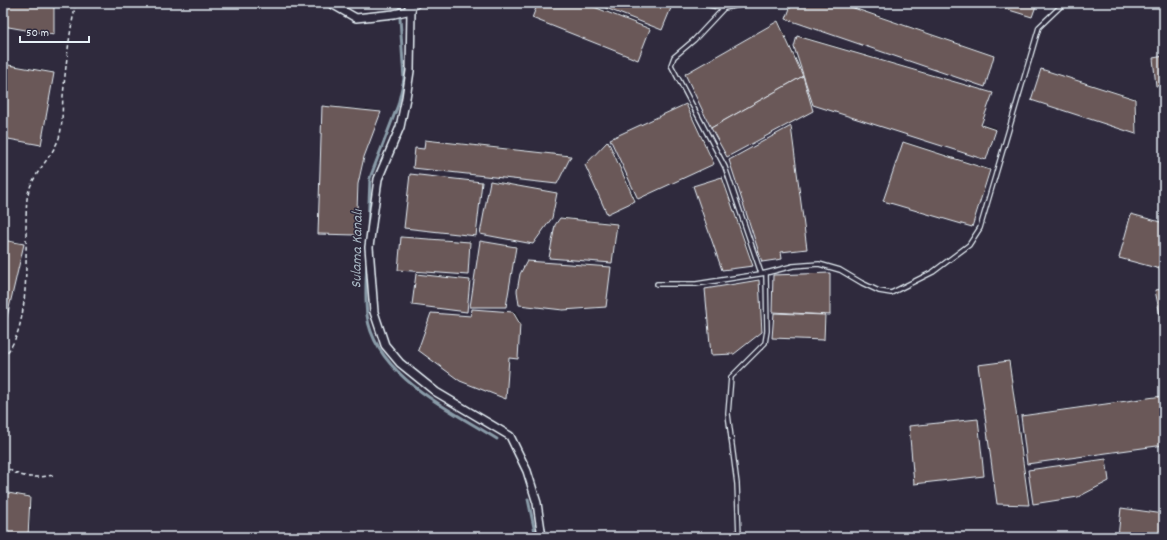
<svg xmlns="http://www.w3.org/2000/svg" width="1167" height="540" font-family="Dekko,sans-serif">
  <style>
    .shadow { fill: #0007 }
    .lines { fill: none; stroke-linecap: round; stroke-linejoin: round }
    .stream { stroke: #8a9ca9; stroke-width: 3 }
    .building { fill: #6b5859; stroke: #e8f1f8 }
    .service-casing { stroke: #e8f1f8; stroke-width: 6 }
    .minor-casing { stroke: #e8f1f8; stroke-width: 10 }
    .path { stroke: #e8f1f8; stroke-width: 1.5; stroke-dasharray: 4 3; stroke-linecap: butt }
    .service { stroke: #2f2a3d; stroke-width: 3.5 }
    .minor { stroke: #2f2a3d; stroke-width: 7 }
    .labels { text-anchor: middle; dominant-baseline: central; stroke-width: 3; stroke-linejoin: round; paint-order: stroke }
    .water-label { font-size: 15px; font-style: italic; fill: #a9b8c4; stroke: #2f2a3d }
  </style>
  <rect width="100%" height="100%" fill="#2f2a3d"/>
  <filter id="ink" filterUnits="userSpaceOnUse"><feTurbulence type="fractalNoise" baseFrequency=".025" numOctaves="2"/><feDisplacementMap in="SourceGraphic" scale="8" xChannelSelector="R" yChannelSelector="G"/><feConvolveMatrix kernelMatrix="1 2 1 2 8 2 1 2 1" color-interpolation-filters="sRGB"/></filter>
  <g filter="url(#ink)">
    <!-- shadow -->
    <g class="shadow">
      <path d="M3 3H55L54 33 3 25Z"/>
      <path d="M539 3H587L651 28 638 58Z"/>
      <path d="M596 3H662L671 7 662 29Z"/>
      <path d="M793 3H843L994 55 985 85Z"/>
      <path d="M1047 3H1055L1054 5Z"/>
      <path d="M779 20 802 70 799 35 993 92 982 124 996 128 986 158 812 104 813 110 687 73Z"/>
      <path d="M3 63 54 72 41 144 3 137Z"/>
      <path d="M1043 69 1136 98 1137 132 1032 100Z"/>
      <path d="M687 103 714 162 713 164 613 138Z"/>
      <path d="M324 105 381 111 365 155 359 183 356 234 319 233Z"/>
      <path d="M792 126 807 247 782 251V259L732 159Z"/>
      <path d="M427 139 571 155 558 182 416 149H425Z"/>
      <path d="M609 141 636 199 634 200 586 166Z"/>
      <path d="M905 141 991 169 973 225 904 142Z"/>
      <path d="M412 174 482 181 477 233 476 235 411 175Z"/>
      <path d="M723 177 754 264 753 265 723 269 695 186Z"/>
      <path d="M492 180 557 192 553 216 534 242 481 233Z"/>
      <path d="M1133 214 1164 222V269L1132 215Z"/>
      <path d="M562 217 618 223 613 261 612 262 561 218Z"/>
      <path d="M403 236 471 241 468 273 467 274 402 238Z"/>
      <path d="M3 239 24 243 3 335Z"/>
      <path d="M482 241 517 246 506 306 481 242Z"/>
      <path d="M529 261 611 266 606 304 605 306 527 262Z"/>
      <path d="M418 273 471 279 467 310 466 311 416 274Z"/>
      <path d="M830 273 831 313 826 314 825 338 773 337 774 275Z"/>
      <path d="M759 279 763 330 762 331 706 289Z"/>
      <path d="M474 309 515 311 521 322 518 357H510L506 398 460 380 432 314 473 315Z"/>
      <path d="M1010 360 1030 503 1029 504 998 503 979 365Z"/>
      <path d="M1163 395 1164 444 1022 416 1023 415Z"/>
      <path d="M979 418 984 476 910 427 911 426Z"/>
      <path d="M1107 458 1108 480 1029 470 1030 469Z"/>
      <path d="M3 491 31 496 29 537 3 534Z"/>
      <path d="M1123 508 1164 513V537H1119Z"/>
    </g>
    <g class="lines">
      <!-- stream -->
      <g class="stream">
        <path d="M368 231 370 178 398 105 404 79 399 3"/>
        <path d="M367 261C366 278 365 298 367 315 375 376 451 410 497 439"/>
        <path d="M528 499 536 537"/>
      </g>
    </g>
    <!-- building -->
    <g class="building">
      <path d="M3 3H54V35L3 26Z"/>
      <path d="M538 3H584L650 29 638 60 532 18Z"/>
      <path d="M593 3H658L671 8 662 30Z"/>
      <path d="M792 3H839L994 56 985 87 786 19Z"/>
      <path d="M986 3H1037L1032 17Z"/>
      <path d="M778 21 803 76 711 128 685 74Z"/>
      <path d="M797 36 993 93 981 125 996 130 986 160 813 105 794 47Z"/>
      <path d="M1164 56V85L1156 86 1153 58Z"/>
      <path d="M3 64 54 73 41 145 3 138Z"/>
      <path d="M1041 69 1135 99 1136 134 1031 100Z"/>
      <path d="M803 76 813 111 727 157 711 128Z"/>
      <path d="M686 104 714 164 638 199 610 139Z"/>
      <path d="M322 106 381 112 364 157 358 184 356 235 318 234Z"/>
      <path d="M791 126 807 249 781 252 782 259 762 262 729 160Z"/>
      <path d="M425 140 571 156 557 184 413 168 415 148 424 149Z"/>
      <path d="M608 141 635 201 607 214 585 165Z"/>
      <path d="M903 142 990 170 972 227 883 201Z"/>
      <path d="M410 174 482 182 476 236 404 228Z"/>
      <path d="M722 177 753 266 722 270 693 186Z"/>
      <path d="M490 181 557 193 552 218 533 244 480 234Z"/>
      <path d="M1131 214 1164 223V270L1119 258Z"/>
      <path d="M560 218 617 224 612 263 549 258 555 225Z"/>
      <path d="M401 237 470 242 468 275 398 270Z"/>
      <path d="M3 240 24 244 3 334Z"/>
      <path d="M480 241 516 247 506 307H470Z"/>
      <path d="M527 261 611 267 606 307 563 310 519 305 517 291 520 274Z"/>
      <path d="M830 273V315L772 312 773 275Z"/>
      <path d="M416 274 470 280 467 312 412 305Z"/>
      <path d="M759 280 762 332 734 354 711 355 705 289Z"/>
      <path d="M1164 289V335L1155 290Z"/>
      <path d="M472 309 513 312 520 324 518 359 509 358 506 399 460 381 418 350 431 313 471 316Z"/>
      <path d="M774 313 825 315 824 340 772 338Z"/>
      <path d="M1009 361 1029 505 997 504 978 365Z"/>
      <path d="M1162 396 1164 410V445L1027 464 1021 416Z"/>
      <path d="M978 419 984 476 914 484 909 426Z"/>
      <path d="M1106 459 1109 481 1078 497 1033 504 1028 470Z"/>
      <path d="M3 492 30 497 28 537 3 535Z"/>
      <path d="M1121 508 1164 514V537H1118Z"/>
    </g>
    <g class="lines">
      <!-- service casing -->
      <g class="service-casing">
        <g id="service">
          <path d="M698 3 724 8 752 3"/>
          <path d="M724 8 694 40 674 57 671 65 725 167 761 273"/>
          <path d="M411 10 420 3"/>
          <path d="M657 284H696L766 273 793 266 819 264 840 270 862 283 879 291 891 293 933 272 969 245 980 228 1039 27 1064 3"/>
          <path d="M739 537 737 484 728 414 731 377 765 343 767 331 766 273"/>
        </g>
      </g>
      <!-- minor casing -->
      <g class="minor-casing">
        <g id="minor">
          <path d="M330 3 356 18 394 14 411 10"/>
          <path d="M408 3 411 10 410 71 406 98 400 127 378 179 369 247 374 312 385 345 400 363 436 392 510 436 527 471 537 503 542 537"/>
        </g>
      </g>
      <!-- path -->
      <g class="path">
        <path d="M3 357C35 327 23 240 27 199 30 175 51 160 59 138 63 125 62 109 63 96 66 65 69 33 76 3"/>
        <path d="M3 465C22 480 33 478 55 475"/>
      </g>
      <!-- service -->
      <use href="#service" class="service"/>
      <!-- minor -->
      <use href="#minor" class="minor"/>
    </g>
  </g>
  <g class="labels">
    <!-- water labels -->
    <g class="water-label">
      <text transform="translate(358 249) rotate(-89)">Sulama Kanalı</text>
    </g>
  </g>
  <!-- margin -->
  <rect width="1167" height="540" fill="none" stroke="#2f2a3d" stroke-width="16"/>
  <rect x="8" y="8" width="1151" height="524" fill="none" stroke="#e8f1f8" stroke-width="1.5" filter="url(#ink)"/>
  <!-- scale -->
  <path d="M20 36v6h69v-6" fill="none" stroke="#e8f1f8" stroke-width="2"/>
  <text x="26" y="36" font-size="12" fill="#e8f1f8" stroke="#2f2a3d" stroke-width="3" paint-order="stroke">50 m</text>
</svg>
